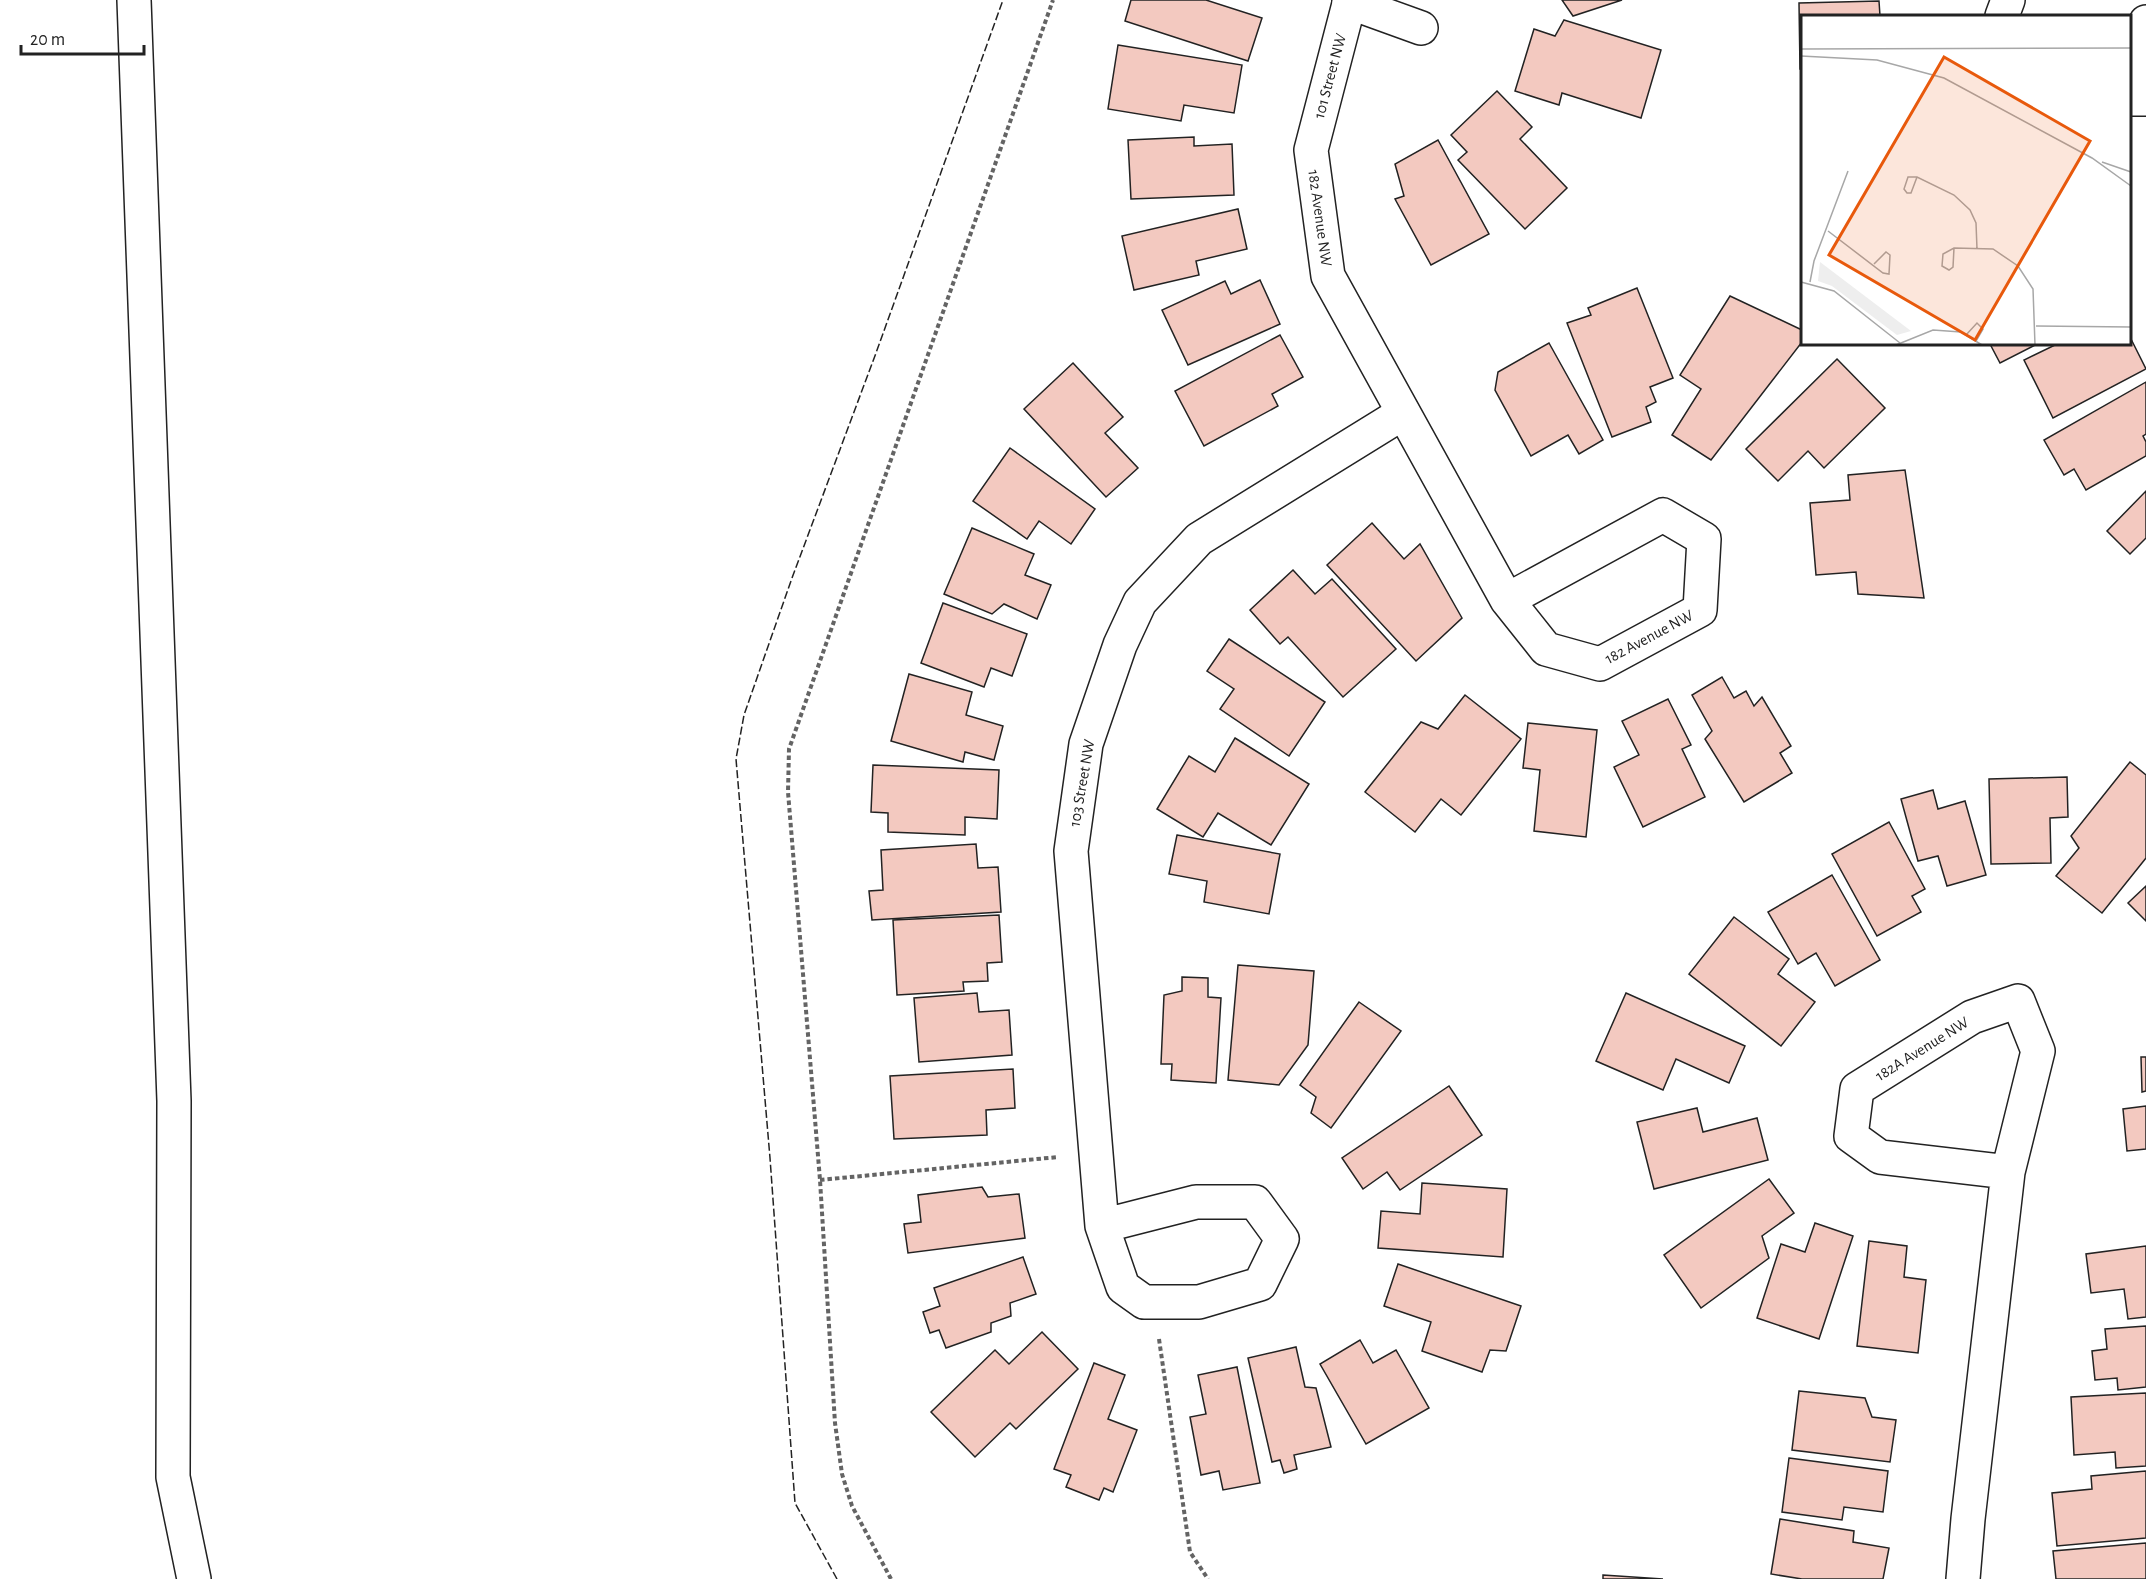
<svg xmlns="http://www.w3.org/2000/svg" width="2146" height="1579" font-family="'Alegreya Sans',sans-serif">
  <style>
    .building { fill: #f3c9c0; stroke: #222; stroke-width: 1.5 }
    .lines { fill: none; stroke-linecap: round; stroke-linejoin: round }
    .street-casing { stroke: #222; stroke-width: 36 }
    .secondary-casing { stroke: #222; stroke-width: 36 }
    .highway-casing { stroke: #222; stroke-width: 36 }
    .path { stroke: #646464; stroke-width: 4; stroke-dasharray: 4.5 3; stroke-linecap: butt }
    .street { stroke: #fff; stroke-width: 33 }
    .secondary { stroke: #fff; stroke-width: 33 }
    .highway { stroke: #fff; stroke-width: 33 }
    .fence { stroke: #222; stroke-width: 1.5; stroke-dasharray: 8 3; stroke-linecap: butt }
    .labels { text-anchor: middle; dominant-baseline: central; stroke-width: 4.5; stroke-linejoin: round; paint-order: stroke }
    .street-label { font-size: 16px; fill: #222; stroke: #fff }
    .inset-road { fill: none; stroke: #a7a7a7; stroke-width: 1.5 }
    .view { fill: #e8590c; fill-opacity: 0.15; stroke: #e8590c; stroke-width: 3 }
    .inset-edge { fill: none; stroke: #222; stroke-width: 3 }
  </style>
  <rect width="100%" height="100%" fill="#fff"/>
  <!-- building -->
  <g class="building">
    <path d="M1131 0H1206L1262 18 1248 61 1125 21Z"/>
    <path d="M1562 0H1622L1573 16Z"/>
    <path d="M1879 1 1880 16H1802V69H1800L1799 3Z"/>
    <path d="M1564 20 1661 50 1641 118 1562 93 1559 105 1515 91 1534 29 1555 36Z"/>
    <path d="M1118 45 1242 65 1234 113 1184 105 1181 121 1108 109Z"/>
    <path d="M1497 91 1532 127 1520 139 1567 188 1525 229 1458 160 1467 152 1451 135Z"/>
    <path d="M1194 137V146L1232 144 1234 195 1131 199 1128 140Z"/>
    <path d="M1438 140 1489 234 1431 265 1395 199 1404 196 1395 164Z"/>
    <path d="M1238 209 1247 249 1196 261 1199 275 1134 290 1122 236Z"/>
    <path d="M1260 280 1280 324 1188 365 1162 310 1225 281 1231 294Z"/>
    <path d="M1637 288 1673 378 1650 387 1656 402 1646 407 1651 422 1612 437 1567 323 1591 315 1588 308Z"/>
    <path d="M1730 296 1802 330V342L1711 460 1672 435 1701 389 1680 375Z"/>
    <path d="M1280 335 1303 377 1272 394 1278 406 1204 446 1175 391Z"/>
    <path d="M2130 337 2146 369 2053 418 2024 360 2057 344H2095L2096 345 2099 344H2130Z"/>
    <path d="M1549 343 1603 440 1579 454 1568 435 1531 456 1495 390 1498 372Z"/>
    <path d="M1990 344H2037L2000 363Z"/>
    <path d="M1837 359 1885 408 1824 468 1808 451 1778 481 1746 449Z"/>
    <path d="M1073 363 1123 417 1105 433 1138 468 1106 497 1024 409Z"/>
    <path d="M2146 382V434L2143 436 2146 442V456L2086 490 2074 469 2064 475 2044 440Z"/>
    <path d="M1010 448 1095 509 1071 544 1039 521 1027 539 973 501Z"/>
    <path d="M1905 470 1924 598 1858 594 1856 572 1816 575 1810 503 1850 500 1848 475Z"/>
    <path d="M2146 491V538L2130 554 2107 531Z"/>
    <path d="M1372 523 1404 559 1420 544 1462 618 1416 661 1327 565Z"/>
    <path d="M972 528 1034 554 1025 575 1051 585 1037 619 1004 604 992 614 944 594Z"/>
    <path d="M1293 570 1315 594 1332 579 1396 649 1343 697 1288 637 1280 644 1250 610Z"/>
    <path d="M943 603 1027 634 1012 676 991 668 984 687 921 663Z"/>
    <path d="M1229 639 1325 702 1289 756 1220 709 1234 689 1207 671Z"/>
    <path d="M909 674 972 692 966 715 1003 726 994 760 965 752 963 762 891 741Z"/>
    <path d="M1722 677 1734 698 1746 691 1754 706 1762 697 1791 746 1780 753 1792 773 1744 802 1705 739 1712 731 1692 695Z"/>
    <path d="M1465 695 1521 739 1461 815 1441 799 1415 832 1365 792 1421 722 1438 729Z"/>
    <path d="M1668 699 1691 745 1682 749 1705 797 1643 827 1614 767 1639 755 1622 721Z"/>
    <path d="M1528 723 1597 730 1586 837 1534 831 1540 770 1523 768Z"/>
    <path d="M1235 738 1309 784 1271 845 1218 813 1203 837 1157 809 1189 756 1215 772Z"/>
    <path d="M2130 762 2146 775V858L2102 913 2056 876 2079 848 2071 836Z"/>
    <path d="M873 765 999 770 997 819 965 817V835L888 832V813L871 812Z"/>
    <path d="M2067 777 2068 817 2050 818 2051 863 1991 864 1989 779Z"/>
    <path d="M1933 790 1938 809 1965 801 1986 875 1947 886 1938 856 1918 861 1901 799Z"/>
    <path d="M1889 822 1925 889 1912 896 1921 912 1877 936 1832 854Z"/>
    <path d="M1177 835 1280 854 1269 914 1204 902 1207 881 1169 874Z"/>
    <path d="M976 844 978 868 998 867 1001 912 872 920 869 891 883 890 881 850Z"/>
    <path d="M1832 875 1880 960 1835 986 1816 953 1798 964 1768 912Z"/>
    <path d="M2146 886V921L2128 903Z"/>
    <path d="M999 915 1002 962 987 963 988 981 963 982 964 991 897 995 893 920Z"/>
    <path d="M1734 917 1789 959 1778 974 1815 1002 1781 1046 1689 974Z"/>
    <path d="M1238 965 1314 971 1308 1045 1279 1085 1228 1080Z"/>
    <path d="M1182 977 1208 978V997L1221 998 1216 1083 1171 1080 1172 1064H1161L1164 995 1182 991Z"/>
    <path d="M977 993 979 1012 1009 1010 1012 1055 919 1062 914 998Z"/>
    <path d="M1626 993 1745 1046 1729 1083 1676 1059 1663 1090 1596 1061Z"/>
    <path d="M1359 1002 1401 1031 1331 1128 1311 1113 1316 1097 1300 1085Z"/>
    <path d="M2141 1057H2146V1091L2142 1092Z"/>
    <path d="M1013 1069 1015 1108 986 1110 987 1135 894 1139 890 1076Z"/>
    <path d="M1449 1086 1482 1135 1400 1190 1387 1172 1363 1189 1342 1158Z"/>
    <path d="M2146 1106V1149L2127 1151 2123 1109Z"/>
    <path d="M1697 1108 1703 1132 1757 1118 1768 1160 1654 1189 1637 1122Z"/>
    <path d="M1769 1179 1794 1213 1762 1236 1769 1258 1701 1308 1664 1255Z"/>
    <path d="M1422 1183 1507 1189 1503 1257 1378 1248 1381 1211 1420 1214Z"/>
    <path d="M982 1187 988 1197 1019 1194 1025 1238 908 1253 904 1224 921 1222 918 1195Z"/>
    <path d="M1815 1223 1853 1236 1819 1339 1757 1318 1781 1244 1805 1252Z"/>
    <path d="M1869 1241 1907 1246 1904 1277 1926 1280 1918 1353 1857 1346Z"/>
    <path d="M2146 1246V1317L2128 1319 2124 1289 2091 1293 2086 1254Z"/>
    <path d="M1023 1257 1036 1294 1010 1303 1011 1316 991 1323V1332L946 1348 939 1330 930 1333 923 1312 940 1306 934 1288Z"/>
    <path d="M1398 1264 1521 1306 1506 1351 1490 1350 1482 1372 1422 1351 1431 1322 1384 1306Z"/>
    <path d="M2146 1326V1387L2118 1390 2117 1378 2095 1380 2092 1351 2107 1349 2105 1329Z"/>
    <path d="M1042 1332 1078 1369 1016 1429 1010 1423 975 1457 931 1412 995 1350 1009 1364Z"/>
    <path d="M1360 1340 1373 1363 1396 1350 1429 1408 1366 1444 1320 1364Z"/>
    <path d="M1296 1347 1305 1387 1316 1388 1331 1447 1294 1455 1297 1469 1284 1473 1280 1460 1272 1462 1248 1358Z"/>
    <path d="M1094 1363 1125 1375 1108 1419 1137 1430 1113 1492 1104 1488 1099 1500 1066 1487 1071 1475 1054 1469Z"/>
    <path d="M1237 1367 1260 1483 1223 1490 1219 1471 1201 1475 1190 1417 1206 1414 1198 1375Z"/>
    <path d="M1799 1391 1865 1398 1872 1417 1896 1420 1890 1462 1792 1450Z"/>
    <path d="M2146 1393V1466L2116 1468 2115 1452 2074 1455 2071 1397Z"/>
    <path d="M1789 1458 1888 1471 1883 1512 1844 1507 1842 1520 1782 1512Z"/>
    <path d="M2146 1471V1538L2057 1546 2052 1493 2092 1489 2091 1476Z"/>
    <path d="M1780 1519 1854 1531 1853 1542 1889 1548 1883 1579H1802L1771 1574Z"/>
    <path d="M2146 1543V1579H2056L2053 1551Z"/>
    <path d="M1603 1575 1663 1579H1603Z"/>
  </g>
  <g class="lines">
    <!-- street casing -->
    <g class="street-casing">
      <g id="street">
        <path d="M1350 0 1311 150 1328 276 1507 600 1546 649 1600 664 1700 610 1704 539 1663 515 1507 600"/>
        <path d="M1349 2 1421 28"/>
        <path d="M2002 16 2008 0"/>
        <path d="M2130 99H2146"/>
        <path d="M1102 1226 1196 1202H1255L1282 1239 1260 1284 1199 1302H1144L1123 1287 1102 1226 1071 851 1086 744 1120 645 1140 602 1199 539 1403 413"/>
        <path d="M1963 1579 1968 1519 2008 1172 2038 1051 2018 1001 1972 1017 1857 1089 1851 1136 1880 1157 2008 1172"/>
      </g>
    </g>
    <!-- secondary casing -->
    <g class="secondary-casing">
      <path id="secondary" d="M2146 22 2144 59 2146 82"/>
    </g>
    <!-- highway casing -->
    <g class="highway-casing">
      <path id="highway" d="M134 0 174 1101 173 1477 194 1579"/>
    </g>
    <!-- path -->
    <g class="path">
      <path d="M820 1180 1058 1157"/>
      <path d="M1159 1339 1190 1552 1208 1579"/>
      <path d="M891 1579 852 1506 842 1474 835 1423 820 1180 788 792 789 749 1053 0"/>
    </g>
    <!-- street -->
    <use href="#street" class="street"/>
    <!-- secondary -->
    <use href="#secondary" class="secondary"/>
    <!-- highway -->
    <use href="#highway" class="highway"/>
    <!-- fence -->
    <path class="fence" d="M837 1579 795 1503 770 1158 736 759 744 715 792 578 876 353 1003 0"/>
  </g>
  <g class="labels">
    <!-- street labels -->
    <g class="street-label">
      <text transform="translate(1330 76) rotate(-75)">101 Street NW</text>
      <text transform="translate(1320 218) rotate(82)">182 Avenue NW</text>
      <text transform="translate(1649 637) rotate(-28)">182 Avenue NW</text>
      <text transform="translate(1082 783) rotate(-80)">103 Street NW</text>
      <text transform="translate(1922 1049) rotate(-32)">182A Avenue NW</text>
    </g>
  </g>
  <!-- overview -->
  <g transform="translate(1801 15)">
    <rect width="330" height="330" fill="#fff"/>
    <path d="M19 247 110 316 96 320 31 271 17 266Z" fill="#eee"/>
    <path class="inset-road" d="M0 34 330 33M0 41 76 45 143 63 291 143 330 171M301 147 330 157M116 162 110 178H106L103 174 107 162H116L153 180 169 195 175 208 176 234M27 216 82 258 88 259 89 240 85 237 73 249M153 233 152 252 148 255 141 251 142 239 153 233 192 234 217 251 232 274 234 330M0 267 33 276 99 328M9 267 13 246 47 156M235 311 330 312M165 320 176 308 182 314 175 326M95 330 132 315 160 317 181 330"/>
    <path class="view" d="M143 42 289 126 174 325 28 240Z"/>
    <rect width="330" height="330" class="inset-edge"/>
  </g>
  <!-- scale -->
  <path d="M21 45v9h123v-9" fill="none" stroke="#222222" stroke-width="3"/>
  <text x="30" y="45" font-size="18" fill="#222222" stroke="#ffffff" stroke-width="4.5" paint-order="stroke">20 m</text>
</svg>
